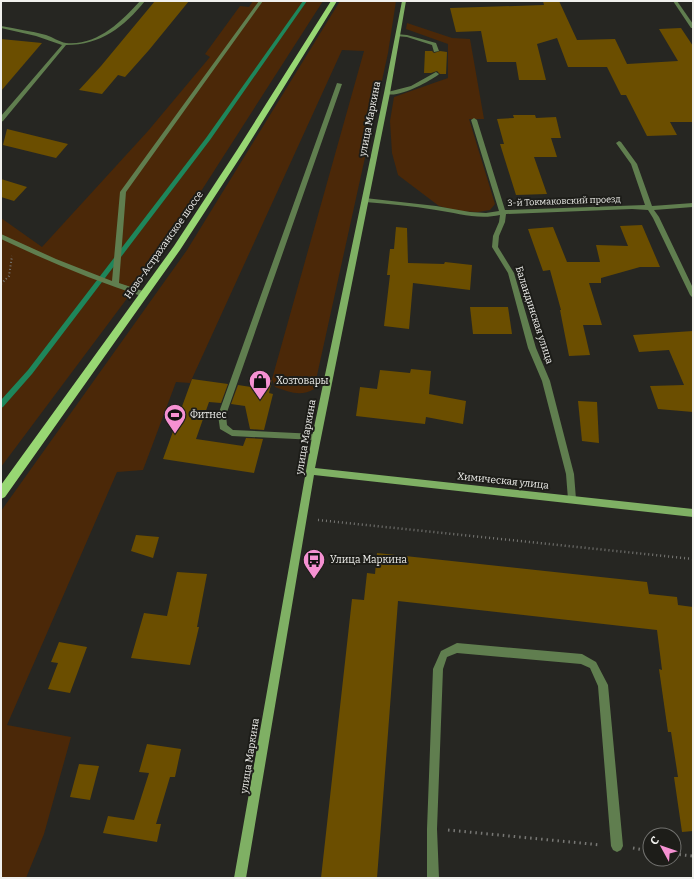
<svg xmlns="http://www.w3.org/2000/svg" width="694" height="879" font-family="Bitter,serif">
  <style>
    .green { fill: #4b2808 }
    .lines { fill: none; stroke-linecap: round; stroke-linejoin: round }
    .stream { fill: #1e865b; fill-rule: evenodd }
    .building { fill: #6b4e00 }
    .path-far2 { stroke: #787875; stroke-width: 2; stroke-dasharray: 1 2.5; stroke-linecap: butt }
    .path-far1 { stroke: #787875; stroke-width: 2.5; stroke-dasharray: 1 3; stroke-linecap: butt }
    .path { stroke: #787875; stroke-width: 3; stroke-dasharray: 1.5 4; stroke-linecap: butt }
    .lane { fill: #607e4f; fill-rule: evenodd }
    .street { fill: #607e4f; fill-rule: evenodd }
    .secondary { fill: #7fb064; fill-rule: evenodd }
    .primary { fill: #98d773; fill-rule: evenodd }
    .labels { text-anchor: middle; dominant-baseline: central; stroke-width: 4; stroke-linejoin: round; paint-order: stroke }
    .far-street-label { font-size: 9px; fill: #f0f0ed; stroke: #1d1d19 }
    .street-label { font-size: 10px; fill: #f0f0ed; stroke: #1d1d19 }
    .poi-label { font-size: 10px; fill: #f0f0ed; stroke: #1d1d19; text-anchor: start }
  </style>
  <rect width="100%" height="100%" fill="#262622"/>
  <!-- green -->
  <g class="green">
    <path d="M253 1H323L164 249 1 467V218L42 247 148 131 210 57 205 54 240 6 249 7Z"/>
    <path d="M340 1H396L388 53 314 389C301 397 289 392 275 387L272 379 364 51 342 50 190 383 176 382 143 470 117 472 7 725 71 737 44 834 26 878H1V511L187 250Z"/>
    <path d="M407 23 452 38 470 39 484 119H469L495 204 490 210 478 212 458 211 439 206 398 175 392 153 390 121 394 97 448 78V44L406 29Z"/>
  </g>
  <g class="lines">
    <!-- stream -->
    <path class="stream" d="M303 1H307L210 140 32 374 3 407 1 408V400L28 370 206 138Z"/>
  </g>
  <!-- building -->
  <g class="building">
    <path d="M155 1H189L149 50 125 77 118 75 102 94 79 90 101 66Z"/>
    <path d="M543 1H559L577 40 615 39 627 64 678 61 659 29 681 28 693 46V122H670L677 135 647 136 626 95H621L607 67H568L557 38 537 44 546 80H519L516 62H487L481 31 456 32 450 8 544 5Z"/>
    <path d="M1 39 42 43 1 91Z"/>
    <path d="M425 51H432L434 53 440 51 447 52 446 74H440L437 71 431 73H424Z"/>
    <path d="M513 115H535L536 118 556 117 561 138H551L557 157H534L547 194 516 195 500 144H504L497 119 514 118Z"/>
    <path d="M7 129 68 144 56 158 3 145Z"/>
    <path d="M1 179 27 187 14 201 1 197Z"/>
    <path d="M642 225 660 267H640L601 278V283H589L602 325H583L590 355 569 356 560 310H561L550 270 543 271 528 229 553 227 567 262H600L596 245 628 246 620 226Z"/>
    <path d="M396 227 407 228 408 263 444 264 445 262 472 265 470 290 413 283 409 329 384 326 390 275H387L390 249H394Z"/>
    <path d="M470 307H508L512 334H473Z"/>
    <path d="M693 331V412L658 409 650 386 684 385 669 350 639 352 633 335Z"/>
    <path d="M411 369 431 371 429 394 466 401 463 424 426 417 425 424 356 416 360 387 377 389 380 370 410 373Z"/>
    <path d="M192 379 228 384 221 403 209 402 196 439 243 446 246 438 263 439 254 473 163 459Z"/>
    <path d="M254 379 272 380 269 393 273 394 264 430 250 429 245 406 231 404 238 385 251 387Z"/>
    <path d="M578 401 597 402 599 443 582 441Z"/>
    <path d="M136 535 159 537 153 558 131 551Z"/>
    <path d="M377 553 647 582 649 594 677 597 678 605 693 607V831L682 832 674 777H678L671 732H668L659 669 662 670 657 630 398 601 377 878H321L352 599 364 600 367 573 375 574Z"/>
    <path d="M177 572 207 574 197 627H199L190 665 131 658 144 613 167 616Z"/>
    <path d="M59 642 87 647 70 693 48 689 58 663 51 662Z"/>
    <path d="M147 744 181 749 175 777H170L156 824H161L157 842 103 833 108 816 134 820 149 773 139 772Z"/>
    <path d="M79 764 99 766 90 800 70 797Z"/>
  </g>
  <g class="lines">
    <!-- path-far2 -->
    <path class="path-far2" d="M1 284 9 276 12 256"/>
    <!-- path-far1 -->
    <path class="path-far1" d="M318 520 693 559"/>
    <!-- path -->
    <g class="path">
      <path d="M448 830 601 845"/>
      <path d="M633 848 650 851"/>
      <path d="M674 854 693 856"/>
    </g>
    <!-- lane -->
    <g class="lane">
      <path d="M259 1H263L126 192 119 283 146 292 147 294 146 296 144 297C95 281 47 261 1 239V234L56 259 112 281 120 192Z"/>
      <path d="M396 34 407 35 436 43 439 51 434 52 432 45 407 37 396 36Z"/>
      <path d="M436 72 439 74 438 75C428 82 396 100 384 93L411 86Z"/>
      <path d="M337 83 342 84 226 415 227 425 233 430 316 434 319 435 320 437 319 439 316 440 232 436 220 429 218 415Z"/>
      <path d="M457 643 582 654 596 662 608 685 623 846 621 850 617 852 613 850 611 846 598 686 590 668 581 664 457 653 447 657 443 669 437 829 439 878H427V829L433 669 441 651Z"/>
    </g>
    <!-- street -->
    <g class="street">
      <path d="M140 1H145C124 27 101 45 66 45L3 121 1 122V116L62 45 36 36 1 28V26C16 29 31 31 46 35 53 37 59 42 66 43 97 46 121 22 140 1Z"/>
      <path d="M673 1H677L693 24V28H691Z"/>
      <path d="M474 118 477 120 505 210 645 205 631 164 616 143 619 141 621 142 637 164 652 206 693 203V207L654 210 659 217 693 288V298L690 295 653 218 648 210 632 209 506 214 505 222 499 236 498 247 514 273 536 348 550 381 574 474 576 499 575 502 572 503 569 502 568 499 566 474 542 381 528 348 508 273 492 247 493 236 499 222 500 215C478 220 457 213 436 210 412 206 389 204 365 202L362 200 365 198 436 206 470 212 486 213 499 211 471 120Z"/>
    </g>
    <!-- secondary -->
    <path class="secondary" d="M402 1H406L390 93 315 468 693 509V517L314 475 246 878H234L312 437 384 93Z"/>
    <!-- primary -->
    <path class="primary" d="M331 1H337L245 150 180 250 5 497 1 499V485L174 246 237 150Z"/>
  </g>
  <!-- icons -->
  <defs>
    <g id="shop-pin" transform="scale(1.15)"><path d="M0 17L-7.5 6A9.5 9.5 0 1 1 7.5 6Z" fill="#f591d2" stroke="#1d1d19"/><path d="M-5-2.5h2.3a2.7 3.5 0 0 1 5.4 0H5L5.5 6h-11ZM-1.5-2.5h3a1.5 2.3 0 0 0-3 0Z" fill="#111"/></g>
    <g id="stadium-pin" transform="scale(1.15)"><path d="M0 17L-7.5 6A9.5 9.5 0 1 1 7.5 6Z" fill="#f591d2" stroke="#1d1d19"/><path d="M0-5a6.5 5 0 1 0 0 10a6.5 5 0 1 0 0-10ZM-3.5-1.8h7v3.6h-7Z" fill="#111"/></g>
    <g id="bus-pin" transform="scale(1.15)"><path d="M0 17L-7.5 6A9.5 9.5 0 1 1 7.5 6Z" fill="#f591d2" stroke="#1d1d19"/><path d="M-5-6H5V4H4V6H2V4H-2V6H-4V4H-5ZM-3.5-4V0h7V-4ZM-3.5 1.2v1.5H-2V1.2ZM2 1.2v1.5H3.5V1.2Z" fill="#111"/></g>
  </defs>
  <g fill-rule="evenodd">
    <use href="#shop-pin" x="260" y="381"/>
    <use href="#stadium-pin" x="175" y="415"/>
    <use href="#bus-pin" x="314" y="560"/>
  </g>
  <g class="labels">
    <!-- far-street labels -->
    <g class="far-street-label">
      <text transform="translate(564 201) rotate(-2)">3-й Токмаковский проезд</text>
    </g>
    <!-- street labels -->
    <g class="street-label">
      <text transform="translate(370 119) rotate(-79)">улица Маркина</text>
      <text transform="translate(164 245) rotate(-55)">Ново-Астраханское шоссе</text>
      <text transform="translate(534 315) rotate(72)">Баландинская улица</text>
      <text transform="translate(306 437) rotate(-80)">улица Маркина</text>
      <text transform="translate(503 481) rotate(6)">Химическая улица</text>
      <text transform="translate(250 756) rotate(-81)">улица Маркина</text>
    </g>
    <!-- poi labels -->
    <g class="poi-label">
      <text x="276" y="381">Хозтовары</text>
      <text x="190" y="415">Фитнес</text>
      <text x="330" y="560">Улица Маркина</text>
    </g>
  </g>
  <!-- border -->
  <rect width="694" height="879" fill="none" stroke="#f0f0ed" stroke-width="4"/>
  <!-- north arrow -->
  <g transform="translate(662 847) rotate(310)"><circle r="19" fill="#1d1d19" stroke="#71716e"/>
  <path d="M0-3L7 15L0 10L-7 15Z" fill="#f591d2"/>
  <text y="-6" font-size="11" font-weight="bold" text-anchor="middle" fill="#f0f0ed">С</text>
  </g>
</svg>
